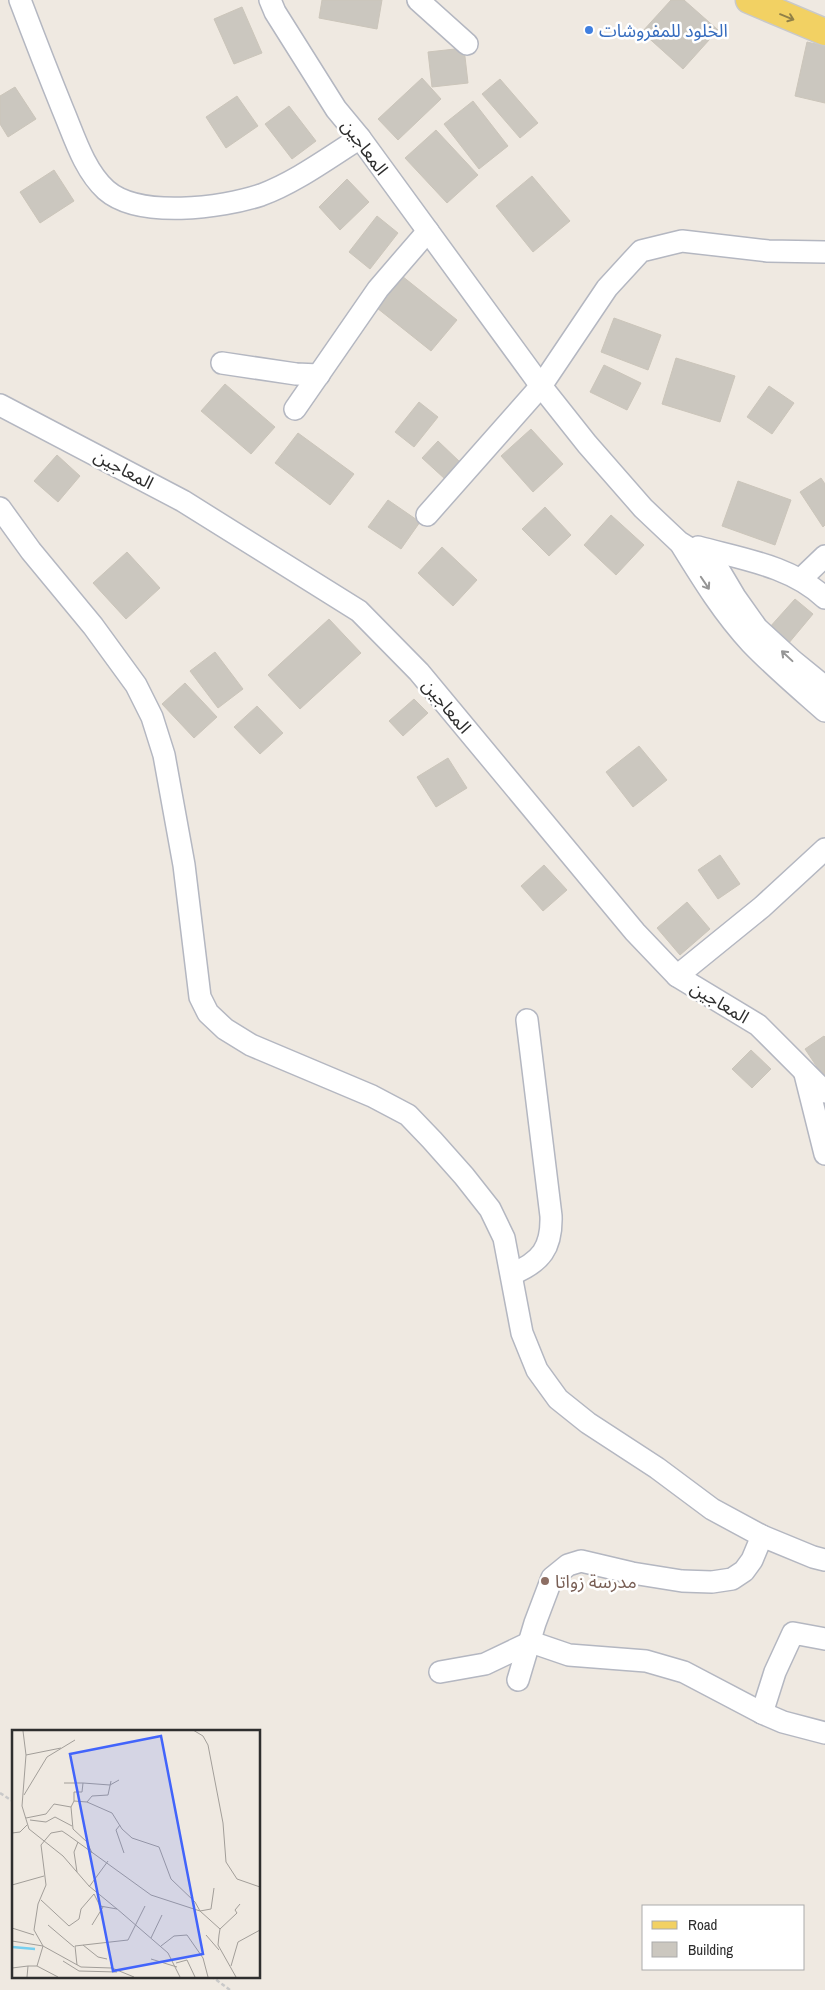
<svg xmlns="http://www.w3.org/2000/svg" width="825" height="1990" font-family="'Archivo Narrow','Noto Sans Arabic',sans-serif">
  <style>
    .building { fill: #cbc7bf; stroke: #cbc5ba }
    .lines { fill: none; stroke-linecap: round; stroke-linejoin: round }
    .minor-casing { stroke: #b4b7c1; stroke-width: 24 }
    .major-casing { stroke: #c9c9c9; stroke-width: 29 }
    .path { stroke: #c9c9c9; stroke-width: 2.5; stroke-dasharray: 4 2.5; stroke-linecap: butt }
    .minor { stroke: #fff; stroke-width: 21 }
    .major { stroke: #f2d163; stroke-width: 26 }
    .oneway { stroke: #908048 }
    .oneway2 { stroke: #969696 }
    .shop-dot { fill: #3f7fe0; stroke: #fff; stroke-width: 2 }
    .education-dot { fill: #8d6e63; stroke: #fff; stroke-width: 2 }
    .labels { text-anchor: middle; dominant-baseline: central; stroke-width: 5; stroke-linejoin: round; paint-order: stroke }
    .shop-label { font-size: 18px; fill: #366cbe; stroke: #fff; text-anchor: start }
    .street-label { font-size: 18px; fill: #2e2e2e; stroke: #fff }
    .education-label { font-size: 18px; fill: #785e54; stroke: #fff; text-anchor: start }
    .inset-river { fill: none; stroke: #75cff0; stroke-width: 2.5 }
    .inset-road { fill: none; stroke: #a29e99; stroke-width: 1 }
    .view { fill: #4264fb; fill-opacity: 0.15; stroke: #4264fb; stroke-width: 2.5 }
    .inset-edge { fill: none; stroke: #2e2e2e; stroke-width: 2.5 }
  </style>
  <rect width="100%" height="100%" fill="#efe9e1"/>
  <!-- building -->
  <g class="building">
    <path d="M322 0H382L377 29 319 18Z"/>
    <path d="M671 0H684L718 30 683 69 642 32Z"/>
    <path d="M242 7 262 53 234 64 214 19Z"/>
    <path d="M807 42 825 46V103L795 96Z"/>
    <path d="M464 48 468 83 432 87 428 52Z"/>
    <path d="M422 78 441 99 398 140 378 119Z"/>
    <path d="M500 79 538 123 520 138 482 94Z"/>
    <path d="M15 87 36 119 8 137 0 124V96Z"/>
    <path d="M237 96 258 126 226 148 206 117Z"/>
    <path d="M473 101 508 146 479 169 444 124Z"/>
    <path d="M289 106 316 141 292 159 265 124Z"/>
    <path d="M436 130 478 175 447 203 405 158Z"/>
    <path d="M54 170 74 201 40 223 20 192Z"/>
    <path d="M532 176 570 221 533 252 496 206Z"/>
    <path d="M347 179 369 202 340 230 319 207Z"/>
    <path d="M377 216 398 233 370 269 349 252Z"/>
    <path d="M402 276 457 320 431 351 377 308Z"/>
    <path d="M614 318 661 335 648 370 601 352Z"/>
    <path d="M676 358 735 376 720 422 662 404Z"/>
    <path d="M604 365 641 383 627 410 590 392Z"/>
    <path d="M225 384 275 427 251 454 201 411Z"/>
    <path d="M769 386 794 403 772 434 747 417Z"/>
    <path d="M419 402 438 417 414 447 395 432Z"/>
    <path d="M531 429 563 464 533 492 501 456Z"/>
    <path d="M298 433 354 474 330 505 275 463Z"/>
    <path d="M438 441 461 463 445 479 422 458Z"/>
    <path d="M57 455 80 476 58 502 34 481Z"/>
    <path d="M821 478 825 484V525L823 527 800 492Z"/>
    <path d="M738 481 791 500 775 545 722 526Z"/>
    <path d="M388 500 420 522 401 549 368 527Z"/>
    <path d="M545 507 571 535 549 556 522 529Z"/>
    <path d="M611 515 644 545 616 575 584 545Z"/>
    <path d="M442 547 477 580 453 606 418 573Z"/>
    <path d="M127 552 160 588 126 619 93 583Z"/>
    <path d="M795 599 813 614 788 644 769 628Z"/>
    <path d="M329 619 361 653 300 709 268 675Z"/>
    <path d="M215 652 243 689 218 708 190 671Z"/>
    <path d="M185 683 217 717 194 738 162 704Z"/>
    <path d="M414 699 428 713 403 736 389 721Z"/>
    <path d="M257 706 283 733 260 754 234 727Z"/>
    <path d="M639 746 667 780 633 807 606 772Z"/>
    <path d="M448 758 467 788 436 807 417 777Z"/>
    <path d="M720 855 740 884 718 899 698 870Z"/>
    <path d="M544 865 567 890 543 911 521 886Z"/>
    <path d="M687 902 710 929 680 955 657 928Z"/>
    <path d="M824 1036 825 1037V1079L805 1049Z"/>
    <path d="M751 1050 771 1069 752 1088 732 1069Z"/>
  </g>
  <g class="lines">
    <!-- minor casing -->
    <g class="minor-casing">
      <g id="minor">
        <path d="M20 0C34 37 48 73 63 110 74 136 84 170 106 190 139 219 222 208 261 195 296 182 328 158 360 138"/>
        <path d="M270 0 275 12 336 109 360 138 541 386 587 444 643 508 679 542 716 565 735 597 757 628 793 661 825 687"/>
        <path d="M418 0 467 44"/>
        <path d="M222 363 296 374 319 375"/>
        <path d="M0 405 183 501 359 611 419 672 635 932 677 976 758 1025 825 1092"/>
        <path d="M295 409 378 289 428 231"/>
        <path d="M0 508 31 551 93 626 136 685 152 717 164 755 184 865 200 997 208 1013 225 1029 251 1045 372 1096 408 1115 432 1140 464 1176 490 1209 504 1238 522 1333 537 1370 558 1399 588 1423 657 1468 712 1509 762 1536 813 1557 825 1560"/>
        <path d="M427 515 541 386 607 288 641 251 682 241 768 251 825 252"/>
        <path d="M682 546C703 580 724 614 751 643 774 667 800 689 825 711"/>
        <path d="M698 547C742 559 791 566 825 598"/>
        <path d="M801 579 825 556"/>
        <path d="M677 976 762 907 825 849"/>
        <path d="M805 1074 825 1154"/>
        <path d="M512 1274C541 1262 552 1248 551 1216L527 1020"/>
        <path d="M440 1672 485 1664 531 1642 569 1655 646 1661 684 1672 762 1713 775 1672 793 1633 825 1639"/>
        <path d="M518 1680 535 1623 552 1578 568 1565 581 1561 632 1573 682 1581 712 1582 732 1579 744 1571 752 1560 762 1536"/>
        <path d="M762 1713 783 1722 825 1733"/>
      </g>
    </g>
    <!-- major casing -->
    <g class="major-casing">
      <path id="major" d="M749 0 825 32"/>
    </g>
    <!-- path -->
    <g class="path">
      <path d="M0 1793 14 1802"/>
      <path d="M211 1976 230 1990"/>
    </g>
    <!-- minor -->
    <use href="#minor" class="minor"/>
    <!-- major -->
    <use href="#major" class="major"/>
  </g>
  <!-- one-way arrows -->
  <defs><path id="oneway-shaft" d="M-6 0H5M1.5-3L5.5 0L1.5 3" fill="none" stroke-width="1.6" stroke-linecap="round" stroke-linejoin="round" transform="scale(1.25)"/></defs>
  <use class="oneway" href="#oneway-shaft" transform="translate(787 17) rotate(22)"/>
  <g class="oneway2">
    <use href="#oneway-shaft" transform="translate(705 583) rotate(56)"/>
    <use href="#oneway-shaft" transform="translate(787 656) rotate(-137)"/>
  </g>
  <!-- markers -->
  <circle class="shop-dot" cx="589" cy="30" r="5"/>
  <circle class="education-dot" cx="545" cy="1581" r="5"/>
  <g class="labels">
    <!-- shop labels -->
    <g class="shop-label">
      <text x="599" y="30">الخلود للمفروشات</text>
    </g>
    <!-- street labels -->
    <g class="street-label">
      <text transform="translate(365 147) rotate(53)">المعاجين</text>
      <text transform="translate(124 469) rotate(28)">المعاجين</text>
      <text transform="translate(447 706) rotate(50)">المعاجين</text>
      <text transform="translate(720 1002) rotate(31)">المعاجين</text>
    </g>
    <!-- education labels -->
    <g class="education-label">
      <text x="555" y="1581">مدرسة زواتا</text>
    </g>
  </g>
  <!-- overview -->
  <g transform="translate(12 1730)">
    <rect width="248" height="248" fill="#efe9e1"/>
    <path class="inset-river" d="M0 217 23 219"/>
    <path class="inset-road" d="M181 0 191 6 196 15 211 93 214 132 225 149 248 157M11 1 14 25 10 76 17 99 51 126 77 156 105 179M14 25 49 18M52 53H71M12 65 35 27 63 10M62 71V62H70L71 53 98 55 107 50M75 72 80 66 96 65 99 51M14 88 34 84 42 74 59 77M18 90 34 92 43 87 60 96M108 95 104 100 112 123M0 103 8 102 15 95M80 123 75 112 61 99 59 77 62 71 75 72 100 83 110 99 120 108 147 117 159 149 183 172 188 181 199 179 202 158M65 142 62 122 66 112M0 155 32 146M77 157 96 131M29 170 57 196 67 189 69 179 82 164 88 176 105 179M104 178 156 223 168 247M36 195 62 217M80 195 91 177M0 198 22 205M194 205 207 220M139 208 150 185M0 211 31 216 69 237 100 238 122 247M71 215 86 227 95 229M149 216 162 206 175 205 191 228 196 247M139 229 165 237M51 231 67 241 105 242M164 233 175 230 183 247M65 235 63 216 116 210 133 176M25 236 46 247M219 236 226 212 248 200M0 238 16 236M15 247 16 236H25L31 216 22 200 26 174 34 155 29 115 39 103 50 101 56 105 139 165 188 181 208 199M224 247 206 215 207 205 208 199 225 183 223 180 228 174"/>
    <path class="view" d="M149 6 191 224 101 241 58 24Z"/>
    <rect width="248" height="248" class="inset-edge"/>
  </g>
  <!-- legend -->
  <rect x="642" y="1905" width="162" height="65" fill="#ffffff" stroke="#ababab"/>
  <rect x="652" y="1921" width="25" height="8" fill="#f2d163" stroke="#ababab"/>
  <text x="688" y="1930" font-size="15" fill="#2e2e2e">Road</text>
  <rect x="652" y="1942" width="25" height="15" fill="#cbc7bf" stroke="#ababab"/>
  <text x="688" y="1955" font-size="15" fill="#2e2e2e">Building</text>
</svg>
